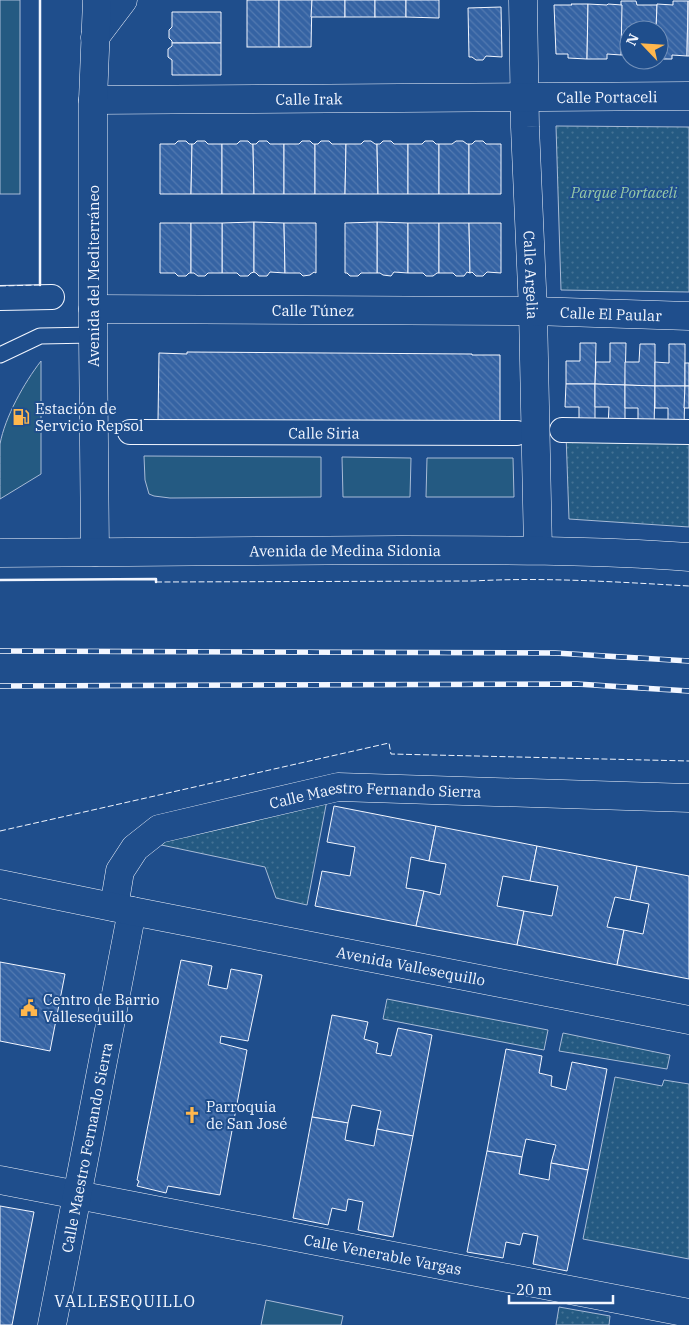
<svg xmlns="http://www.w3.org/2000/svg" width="689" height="1325" font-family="'IBM Plex Serif',serif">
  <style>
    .grass { fill: #245a82; stroke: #a8bbd7 }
    .park { fill: url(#park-dots); stroke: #a8bbd7 }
    .building { fill: url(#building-back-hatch); stroke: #f2f6ff }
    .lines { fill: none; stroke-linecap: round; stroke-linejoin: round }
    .service-casing { stroke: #f2f6ff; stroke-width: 17 }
    .pedestrian-casing { stroke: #f2f6ff; stroke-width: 26 }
    .minor-casing { stroke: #f2f6ff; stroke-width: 29 }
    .tertiary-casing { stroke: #f2f6ff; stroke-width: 29 }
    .primary-casing { stroke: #f2f6ff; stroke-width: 29 }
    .service { stroke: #1f4e8c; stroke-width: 15 }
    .pedestrian { stroke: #1f4e8c; stroke-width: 24 }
    .minor { stroke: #1f4e8c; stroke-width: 28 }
    .tertiary { stroke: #1f4e8c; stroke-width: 28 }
    .primary { stroke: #1f4e8c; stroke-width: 28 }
    .rail-casing { stroke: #f2f6ff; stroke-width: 5.5 }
    .rail { stroke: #1f4e8c; stroke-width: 4; stroke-dasharray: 11; stroke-linecap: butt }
    .fence { stroke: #f2f6ff; stroke-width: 1; stroke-dasharray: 6 2.5; stroke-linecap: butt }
    .wall { stroke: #f2f6ff; stroke-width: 2.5 }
    .labels { text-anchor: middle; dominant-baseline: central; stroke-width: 4; stroke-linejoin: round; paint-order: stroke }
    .street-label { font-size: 15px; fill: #f2f6ff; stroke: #1f4e8c }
    .park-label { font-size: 15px; font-style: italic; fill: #97c8a6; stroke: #1f4e8c }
    .poi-label { font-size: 15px; fill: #f2f6ff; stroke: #1f4e8c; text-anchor: start }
    .neighbourhood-label { font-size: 16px; letter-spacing: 1px; fill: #f2f6ff; stroke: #1f4e8c }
  </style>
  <defs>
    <pattern id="park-dots" width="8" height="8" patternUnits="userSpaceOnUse" patternTransform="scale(1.25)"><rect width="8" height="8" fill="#245a82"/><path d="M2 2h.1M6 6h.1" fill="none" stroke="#447295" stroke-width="1.8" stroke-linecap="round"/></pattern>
    <pattern id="building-back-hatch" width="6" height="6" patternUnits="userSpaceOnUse" patternTransform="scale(1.25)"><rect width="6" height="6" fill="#3563a3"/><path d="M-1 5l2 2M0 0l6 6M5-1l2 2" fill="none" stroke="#537ab1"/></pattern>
  </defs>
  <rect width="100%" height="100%" fill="#1f4e8c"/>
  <!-- grass -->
  <g class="grass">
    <rect x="0" y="0" width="20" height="194"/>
    <path d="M41 361V474L0 499C0 483 0 459 0 444 5 417 24 383 41 361Z"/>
    <path d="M144 456 321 457V497L170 498 154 496 149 494 145 480Z"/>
    <path d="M342 457 411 458 410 497H343Z"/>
    <path d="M427 458H513L514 497H426Z"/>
    <path d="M266 1300 343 1316 341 1325H261Z"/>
  </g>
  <!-- park -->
  <g class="park">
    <path d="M556 126 689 127V292L561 290Z"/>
    <path d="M566 434 689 435V527L569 519Z"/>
    <path d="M327 800 307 905 276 898 265 867 152 843Z"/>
    <path d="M387 999 548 1030 544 1050 383 1019Z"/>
    <path d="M563 1033 670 1055 667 1069 559 1051Z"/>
    <path d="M615 1077 662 1086 664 1080 689 1084V1259L583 1239Z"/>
    <path d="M559 1307 610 1316 609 1325H556Z"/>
  </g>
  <!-- building -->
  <g class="building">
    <rect x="247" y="0" width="32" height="47"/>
    <path d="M279 0H312L311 47H279Z"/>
    <path d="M312 0H345V17H311Z"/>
    <rect x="345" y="0" width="30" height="17"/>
    <rect x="375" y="0" width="31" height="17"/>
    <path d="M406 0H439V18L406 17Z"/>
    <path d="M621 1H636L637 5H657L656 30H629V55H621Z"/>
    <path d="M673 1H688L687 56 672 55V59H659V30H656L657 5V4L673 5Z"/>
    <path d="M688 1H689V56H687Z"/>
    <path d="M571 4H588L587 59 568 58V54H556L554 5H572Z"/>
    <path d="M588 4 607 5 608 4 622 5 621 55 607 54V59H587Z"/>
    <path d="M501 7 502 57 486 56 483 60H476L472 57H469L468 8Z"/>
    <path d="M172 12H221V43H172V41L169 38V30L172 27Z"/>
    <path d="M172 43H221V75H172V60L168 57V49L172 46Z"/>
    <path d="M178 141H186L189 144H192L191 194H160V144H175Z"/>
    <path d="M197 141H205L208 144H222V194H191L192 144H194Z"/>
    <path d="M240 141H248L251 144H253L254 194H222V144H237Z"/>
    <path d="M259 141H267L270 144H284V194H254L253 144H256Z"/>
    <path d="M302 141H310L313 144H315V194H284V144H299Z"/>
    <path d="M321 141H329L332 144H346L345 194H315V144H318Z"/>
    <path d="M364 141H371L375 144H377L378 194H345L346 144H361Z"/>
    <path d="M383 141H391L394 144H408V194H378L377 144H380Z"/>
    <path d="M425 141H433L436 144H439V194H408V144H422Z"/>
    <path d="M456 141H463L467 144H469V194H439V144H452Z"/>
    <path d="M475 141H483L486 144H501V194H469V144H472Z"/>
    <path d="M254 222V272L251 273 248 276H240L237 273H222V223Z"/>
    <path d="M254 222 284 223 285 273 270 272 267 276H259L256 273 254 272Z"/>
    <path d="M377 222 408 223V273L394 272 391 276 383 275 380 273H377Z"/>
    <path d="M377 222V273H361L358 276H350L347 273H345V223Z"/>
    <path d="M160 223H191V273H189L186 276H178L175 273H160Z"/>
    <path d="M191 223H222V273H208L205 276H198L194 273H191Z"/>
    <path d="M284 223H316V273L314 272 310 275 303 276 300 273H285Z"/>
    <path d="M408 223H439V273H437L433 276H426L423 273H408Z"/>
    <path d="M439 223H469L470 273 467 272 464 276H456L453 273H439Z"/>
    <path d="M469 223H501V273L487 272 483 276H476L472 272 470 273Z"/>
    <path d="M580 343H596L595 384H566V361H580Z"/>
    <path d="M610 343H626L625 385 595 384 596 362H610Z"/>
    <path d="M640 344H655V386L625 385V362H639Z"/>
    <path d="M669 344H685V386H655V362L669 363Z"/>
    <path d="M187 352 472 354V355H500V421L345 422V421L313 420 314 422H187V420H158L159 353 187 354Z"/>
    <rect x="685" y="363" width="4" height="23"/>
    <path d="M566 384H595V426H579V407H565Z"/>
    <path d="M595 384 625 385V426H608L609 407H595Z"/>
    <path d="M625 385 655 386 654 427 638 426V408H625Z"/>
    <path d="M655 386H685L684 427H668V408H655Z"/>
    <path d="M685 386H689V408H684Z"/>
    <path d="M334 806 436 826 429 861 411 857 406 888 424 891 416 926 315 906 322 871 350 876 355 847 327 842Z"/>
    <path d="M436 826 537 846 530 881 503 876 497 906 524 911 517 945 416 926 424 891 440 895 446 864 429 861Z"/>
    <path d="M537 846 637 866 630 900 615 897 607 927 624 930 617 965 517 945 524 911 552 916 558 886 530 881Z"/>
    <path d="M637 866 689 876V979L617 965 624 930 643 934 649 904 630 900Z"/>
    <path d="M181 960 212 966 208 985 227 989 231 969 262 975 248 1041 221 1036 220 1043 247 1050 220 1195 168 1186 166 1193 137 1186 139 1181 137 1180Z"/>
    <path d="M0 962 65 974 50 1051 0 1041Z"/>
    <path d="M332 1015 368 1022 364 1039 378 1043 376 1053 391 1056 398 1028 432 1035 413 1136 377 1129 381 1111 352 1105 348 1123 312 1117Z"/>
    <path d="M506 1049 542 1056 539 1073 552 1076 551 1086 566 1090 572 1062 607 1069 588 1170 551 1163 556 1145 526 1139 522 1157 487 1151Z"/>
    <path d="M312 1117 348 1123 345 1140 374 1146 377 1129 413 1136 393 1237 358 1230 363 1202 348 1199 346 1211 332 1208 328 1225 293 1218Z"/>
    <path d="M487 1151 522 1157 519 1174 549 1180 551 1163 588 1170 567 1271 533 1264 538 1236 523 1233 520 1245 506 1242 503 1258 467 1252Z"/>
    <path d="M0 1206 34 1212 12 1325H0Z"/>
  </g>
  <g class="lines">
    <!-- service casing -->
    <g class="service-casing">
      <path id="service" d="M0 355 40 336 93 335"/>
    </g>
    <!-- pedestrian casing -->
    <g class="pedestrian-casing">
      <g id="pedestrian">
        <path d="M0 298 52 297"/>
        <path d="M562 430 689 432"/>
        <path id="s1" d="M130 432 517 433"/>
      </g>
    </g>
    <!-- minor casing -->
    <g class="minor-casing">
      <g id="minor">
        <path id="s2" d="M523 0 525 127 533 311 538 550"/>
        <path id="s3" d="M93 100 689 96"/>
        <path id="s4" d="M93 309 533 311 689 316"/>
        <path id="s5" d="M114 907 120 871 135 848 159 829 338 787 689 798"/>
        <path id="s6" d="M0 1180 689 1313"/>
        <path id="s7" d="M52 1325 132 911"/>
      </g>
    </g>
    <!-- tertiary casing -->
    <g class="tertiary-casing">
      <g id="tertiary">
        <path d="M95 37 123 0"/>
        <path d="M95 552 93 335V100L97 0"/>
        <path id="s8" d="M0 884 132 911 689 1020"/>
      </g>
    </g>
    <!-- primary casing -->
    <g class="primary-casing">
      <g id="primary">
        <path id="s9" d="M0 553C134 551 268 550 401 550 497 550 593 550 689 557"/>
      </g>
    </g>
    <!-- service -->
    <use href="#service" class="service"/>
    <!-- pedestrian -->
    <use href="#pedestrian" class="pedestrian"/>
    <!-- minor -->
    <use href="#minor" class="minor"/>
    <!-- tertiary -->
    <use href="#tertiary" class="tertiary"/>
    <!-- primary -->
    <use href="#primary" class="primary"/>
    <!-- rail casing -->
    <g class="rail-casing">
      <g id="rail">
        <path d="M0 651 555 653 689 661"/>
        <path d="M0 686 577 684 689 691"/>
      </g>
    </g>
    <!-- rail -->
    <use href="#rail" class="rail"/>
    <!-- fence -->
    <g class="fence">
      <path d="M0 286 40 285"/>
      <path d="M156 582 473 581C545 577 617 582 689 586"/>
      <path d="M0 831 389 743 391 754 689 761"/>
    </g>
    <!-- wall -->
    <g class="wall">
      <path d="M40 0V285"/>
      <path d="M0 580 156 579V582"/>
    </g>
  </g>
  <!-- icons -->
  <defs>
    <g id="fuel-bare" transform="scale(1.35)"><path d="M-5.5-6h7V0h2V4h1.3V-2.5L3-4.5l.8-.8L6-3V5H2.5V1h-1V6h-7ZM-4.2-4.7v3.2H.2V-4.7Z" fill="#ffb74d" stroke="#1f4e8c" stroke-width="2.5" paint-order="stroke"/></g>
    <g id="civic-bare" transform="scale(1.35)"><path d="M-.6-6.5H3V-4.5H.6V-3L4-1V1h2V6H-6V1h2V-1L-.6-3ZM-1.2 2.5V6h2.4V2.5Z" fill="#ffb74d" stroke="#1f4e8c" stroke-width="2.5" paint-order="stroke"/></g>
    <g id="church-bare" transform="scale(1.35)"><path d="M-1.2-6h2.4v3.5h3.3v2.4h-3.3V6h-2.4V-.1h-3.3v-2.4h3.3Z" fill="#ffb74d" stroke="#1f4e8c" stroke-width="2.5" paint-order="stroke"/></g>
  </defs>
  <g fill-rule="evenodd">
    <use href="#fuel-bare" x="21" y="417"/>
    <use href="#civic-bare" x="29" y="1008"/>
    <use href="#church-bare" x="192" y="1115"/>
  </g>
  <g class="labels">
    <!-- street labels -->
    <g class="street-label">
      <text stroke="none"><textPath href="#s3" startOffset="514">Calle Portaceli</textPath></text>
      <text stroke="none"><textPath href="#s3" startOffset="216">Calle Irak</textPath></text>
      <text stroke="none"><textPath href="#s2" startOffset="275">Calle Argelia</textPath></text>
      <text transform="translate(93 276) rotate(-90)">Avenida del Mediterráneo</text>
      <text stroke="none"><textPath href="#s4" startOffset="220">Calle Túnez</textPath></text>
      <text stroke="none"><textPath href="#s4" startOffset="518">Calle El Paular</textPath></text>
      <text stroke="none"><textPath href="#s1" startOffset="194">Calle Siria</textPath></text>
      <text stroke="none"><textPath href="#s9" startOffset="345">Avenida de Medina Sidonia</textPath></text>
      <text stroke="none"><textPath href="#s5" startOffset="315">Calle Maestro Fernando Sierra</textPath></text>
      <text stroke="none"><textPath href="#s8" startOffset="419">Avenida Vallesequillo</textPath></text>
      <text stroke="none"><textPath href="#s7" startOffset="181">Calle Maestro Fernando Sierra</textPath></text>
      <text stroke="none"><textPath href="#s6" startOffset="390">Calle Venerable Vargas</textPath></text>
    </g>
    <!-- park labels -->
    <g class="park-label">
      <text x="624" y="192">Parque Portaceli</text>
    </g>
    <!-- poi labels -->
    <g class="poi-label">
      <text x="35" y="408">Estación de<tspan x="35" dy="17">Servicio Repsol</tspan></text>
      <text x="43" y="999">Centro de Barrio<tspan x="43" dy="17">Vallesequillo</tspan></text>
      <text x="206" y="1106">Parroquia<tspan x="206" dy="17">de San José</tspan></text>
    </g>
    <!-- neighbourhood labels -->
    <g class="neighbourhood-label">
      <text x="125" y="1301">VALLESEQUILLO</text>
    </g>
  </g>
  <!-- north arrow -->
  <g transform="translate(644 45) rotate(295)"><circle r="24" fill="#1f4e8c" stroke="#7391ba"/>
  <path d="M0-4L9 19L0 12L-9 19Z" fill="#ffb74d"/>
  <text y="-8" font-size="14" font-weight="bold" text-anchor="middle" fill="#f2f6ff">N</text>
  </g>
  <!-- scale -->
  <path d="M509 1295v8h104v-8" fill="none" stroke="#f2f6ff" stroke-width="2.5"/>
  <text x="516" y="1295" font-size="15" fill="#f2f6ff" stroke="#1f4e8c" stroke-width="4" paint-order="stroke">20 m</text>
</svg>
